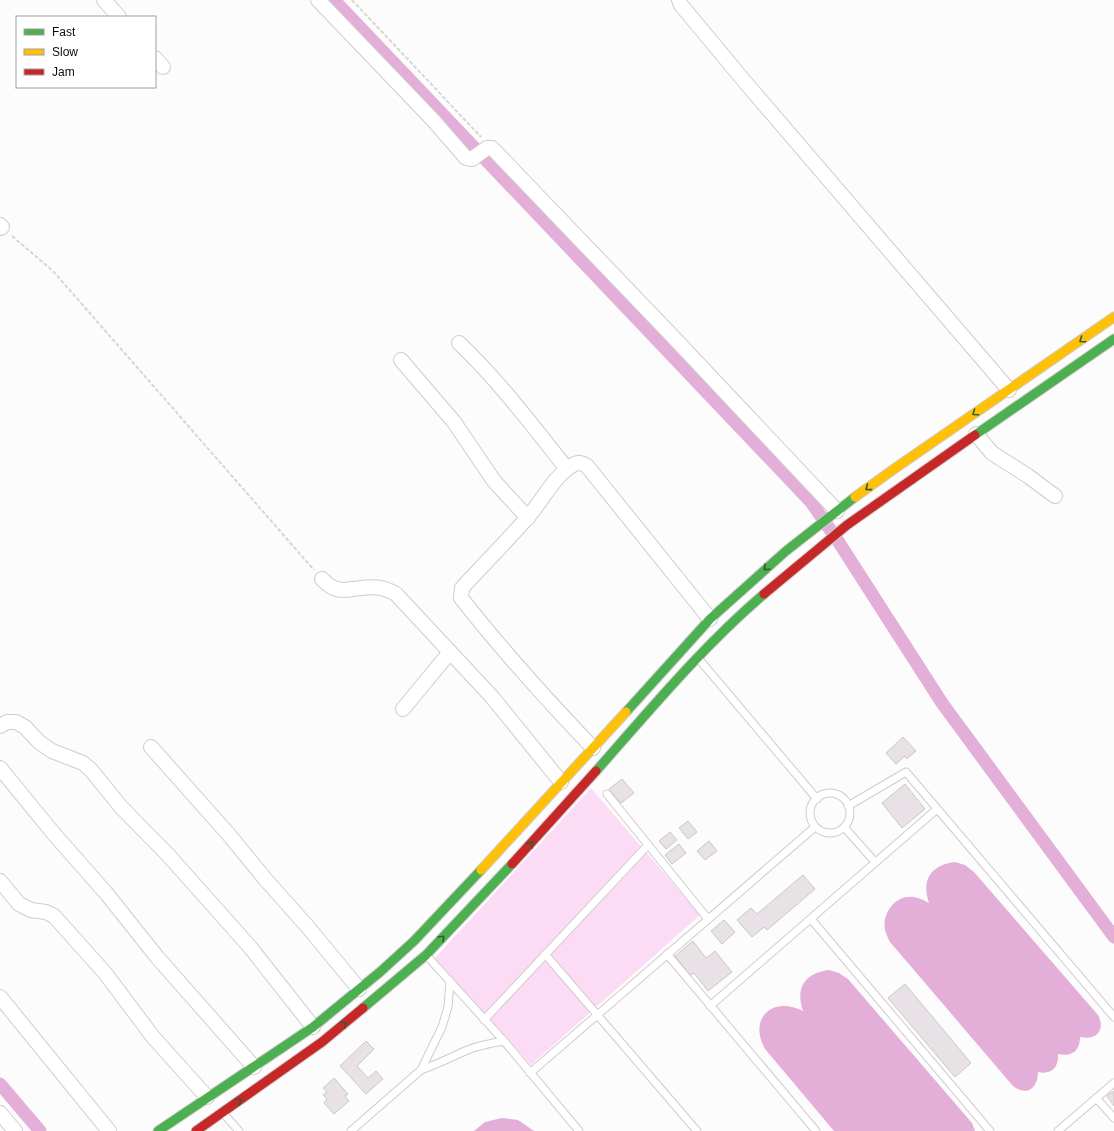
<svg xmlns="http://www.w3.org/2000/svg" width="1114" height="1131" font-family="Arial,sans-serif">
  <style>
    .green { fill: #fcdcf5 }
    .water { fill: #e3aed8 }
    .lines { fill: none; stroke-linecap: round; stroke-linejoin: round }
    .canal { stroke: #e3aed8; stroke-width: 13 }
    .building { fill: #e8e2e6; stroke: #cbc6ca }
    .lane-casing { stroke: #d1cbcf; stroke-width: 9 }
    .street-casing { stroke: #d1cbcf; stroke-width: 16 }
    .fast-casing { stroke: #d1cbcf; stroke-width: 11 }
    .slow-casing { stroke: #d1cbcf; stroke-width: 11 }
    .jam-casing { stroke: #d1cbcf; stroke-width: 11 }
    .path { stroke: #d6d6d6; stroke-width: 2; stroke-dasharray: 4 2; stroke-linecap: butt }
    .lane { stroke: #fff; stroke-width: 7 }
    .street { stroke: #fff; stroke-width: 14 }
    .fast { stroke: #4caf50; stroke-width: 9 }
    .slow { stroke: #ffc107; stroke-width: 9 }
    .jam { stroke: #c62828; stroke-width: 9 }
    .oneway { stroke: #305c30 }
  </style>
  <rect width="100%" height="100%" fill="#fcfcfc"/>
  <!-- green -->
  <path class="green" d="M591 788 700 915 531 1065 435 958Z"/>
  <!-- water -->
  <g class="water">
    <path d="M955 862 965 865 974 872 1098 1015C1106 1030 1096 1041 1080 1037 1080 1051 1072 1057 1058 1054 1059 1068 1051 1075 1038 1072 1038 1088 1027 1097 1013 1086L890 942C888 938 886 934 885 930 882 913 895 895 914 897 919 898 924 900 929 903 921 880 931 865 955 862Z"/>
    <path d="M829 970 839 973 848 979 972 1123 975 1131H834L765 1049C748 1019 772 995 803 1011 795 988 805 973 829 970Z"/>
    <path d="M502 1118 518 1120 534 1131H474L485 1122Z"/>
  </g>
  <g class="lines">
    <!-- canal -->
    <g class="canal">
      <path d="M334 0 811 502 838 541 942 703 1114 937"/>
      <path d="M0 1084 40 1131"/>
    </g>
  </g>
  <!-- building -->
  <g class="building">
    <path d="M903 737 916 751 907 759 905 756 896 764 886 753Z"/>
    <path d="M622 779 634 793 621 803 609 789Z"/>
    <path d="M905 784 925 809 902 828 882 803Z"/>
    <path d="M688 821 697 832 688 839 679 828Z"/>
    <path d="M670 832 677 840 666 849 659 841Z"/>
    <path d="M709 841 717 851 705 860 697 851Z"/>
    <path d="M679 844 686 853 672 864 665 855Z"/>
    <path d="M803 875 815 889 767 930 764 927 752 937 737 920 751 908 757 914Z"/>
    <path d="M724 920 735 932 722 944 711 931Z"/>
    <path d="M693 941 706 958 715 951 732 972 708 991 694 973 690 975 675 956Z"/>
    <path d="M905 984 971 1063 955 1077 888 998Z"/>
    <path d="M366 1041 374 1049 357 1066 368 1078 376 1071 383 1079 366 1094 340 1066Z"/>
    <path d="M334 1078 348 1094 345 1096 349 1101 334 1114 324 1103 327 1099 323 1095 327 1092 323 1088Z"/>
    <path d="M1114 1091V1106L1107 1096Z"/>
  </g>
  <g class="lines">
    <!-- lane casing -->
    <g class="lane-casing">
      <g id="lane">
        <path d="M698 658 817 799"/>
        <circle cx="830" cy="813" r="20"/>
        <path d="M607 794 708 919"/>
        <path d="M848 806 906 772 1114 1017"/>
        <path d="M844 827 875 862"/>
        <path d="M811 919 990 1131"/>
        <path d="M545 954 697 1131"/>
        <path d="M667 954 816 1131"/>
        <path d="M427 956 504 1041 579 1131"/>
        <path d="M450 981 448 1007 442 1027 421 1070C438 1064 453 1056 470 1049 481 1045 492 1043 504 1041"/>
        <path d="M710 1006 937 809"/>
        <path d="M484 1020 648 845"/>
        <path d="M530 1073 815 827"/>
        <path d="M1096 1098 1114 1118"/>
        <path d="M223 1113 239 1131"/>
        <path d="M351 1131 421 1070"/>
        <path d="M1058 1131 1114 1083"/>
      </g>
    </g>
    <!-- street casing -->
    <g class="street-casing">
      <g id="street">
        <path d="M104 0 119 17"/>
        <path d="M318 0 433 120 466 158 472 159 487 148H492L677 341 837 511"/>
        <path d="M679 0 681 5 745 82 1009 390"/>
        <path d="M155 58 163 67"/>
        <path d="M0 225 2 227 0 228"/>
        <path d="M459 343C499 381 532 425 567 469"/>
        <path d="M401 360 454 422 494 481 528 518"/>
        <path d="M976 434 992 453 1028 476 1055 496"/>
        <path d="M322 579C325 582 329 586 334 588 340 591 347 590 353 589 370 587 381 585 396 594L492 697 561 782"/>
        <path d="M403 709 450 652"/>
        <path d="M0 726 7 722H16L25 727 39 742 52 751 83 763 91 770 121 807 169 856 250 947 313 1027"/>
        <path d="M151 747 230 836 266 880 307 926 359 989"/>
        <path d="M593 748C546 699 502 650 461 598L462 588C483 565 506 542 527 518 541 503 551 481 568 468 575 463 579 461 587 466L710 619"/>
        <path d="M0 768 54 834 106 893 157 957 254 1067"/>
        <path d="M0 881 19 904 31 910 46 912 54 916 105 973 153 1037 207 1097"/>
        <path d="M0 997 109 1131"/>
        <path d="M0 1113 15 1131"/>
      </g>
    </g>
    <!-- fast casing -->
    <g class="fast-casing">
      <g id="fast">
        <path d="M975 435 1114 339"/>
        <path d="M626 712 710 619 786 551 855 497"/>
        <path d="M596 771C650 710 702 647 764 594"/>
        <path d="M363 1008 426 955 512 864"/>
        <path d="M158 1131 313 1027 380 972 414 941 481 870"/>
      </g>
    </g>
    <!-- slow casing -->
    <g class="slow-casing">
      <g id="slow">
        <path d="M855 497 894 469 1114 317"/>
        <path d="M481 870 626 712"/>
      </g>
    </g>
    <!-- jam casing -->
    <g class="jam-casing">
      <g id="jam">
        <path d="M764 594 847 525 975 435"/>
        <path d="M512 864 596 771"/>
        <path d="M196 1131 322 1042 363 1008"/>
      </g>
    </g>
    <!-- path -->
    <g class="path">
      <path d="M352 0 481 137"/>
      <path d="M12 236 53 271 314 570"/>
    </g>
    <!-- lane -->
    <use href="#lane" class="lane"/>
    <!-- street -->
    <use href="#street" class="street"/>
    <!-- fast -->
    <use href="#fast" class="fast"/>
    <!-- slow -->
    <use href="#slow" class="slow"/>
    <!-- jam -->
    <use href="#jam" class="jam"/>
  </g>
  <!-- one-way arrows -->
  <defs><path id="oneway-chevron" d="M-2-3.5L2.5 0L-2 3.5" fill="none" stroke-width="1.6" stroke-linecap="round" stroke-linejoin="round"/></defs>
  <g class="oneway">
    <use href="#oneway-chevron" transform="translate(1082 340) rotate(145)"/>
    <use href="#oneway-chevron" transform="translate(975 413) rotate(145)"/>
    <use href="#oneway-chevron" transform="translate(868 488) rotate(144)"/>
    <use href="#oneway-chevron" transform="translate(766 568) rotate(138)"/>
    <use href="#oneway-chevron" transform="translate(531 844) rotate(-48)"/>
    <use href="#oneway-chevron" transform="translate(442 938) rotate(-45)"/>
    <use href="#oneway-chevron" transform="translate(344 1024) rotate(-39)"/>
    <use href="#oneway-chevron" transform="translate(239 1101) rotate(-35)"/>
  </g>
  <!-- legend -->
  <rect x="16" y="16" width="140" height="72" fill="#ffffff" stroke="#a19da0"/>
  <rect x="24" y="29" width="20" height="6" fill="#4caf50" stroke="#a19da0"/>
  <text x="52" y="36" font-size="12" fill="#130911">Fast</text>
  <rect x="24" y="49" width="20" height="6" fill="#ffc107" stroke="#a19da0"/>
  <text x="52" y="56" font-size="12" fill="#130911">Slow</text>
  <rect x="24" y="69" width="20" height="6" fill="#c62828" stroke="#a19da0"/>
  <text x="52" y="76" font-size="12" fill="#130911">Jam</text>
</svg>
